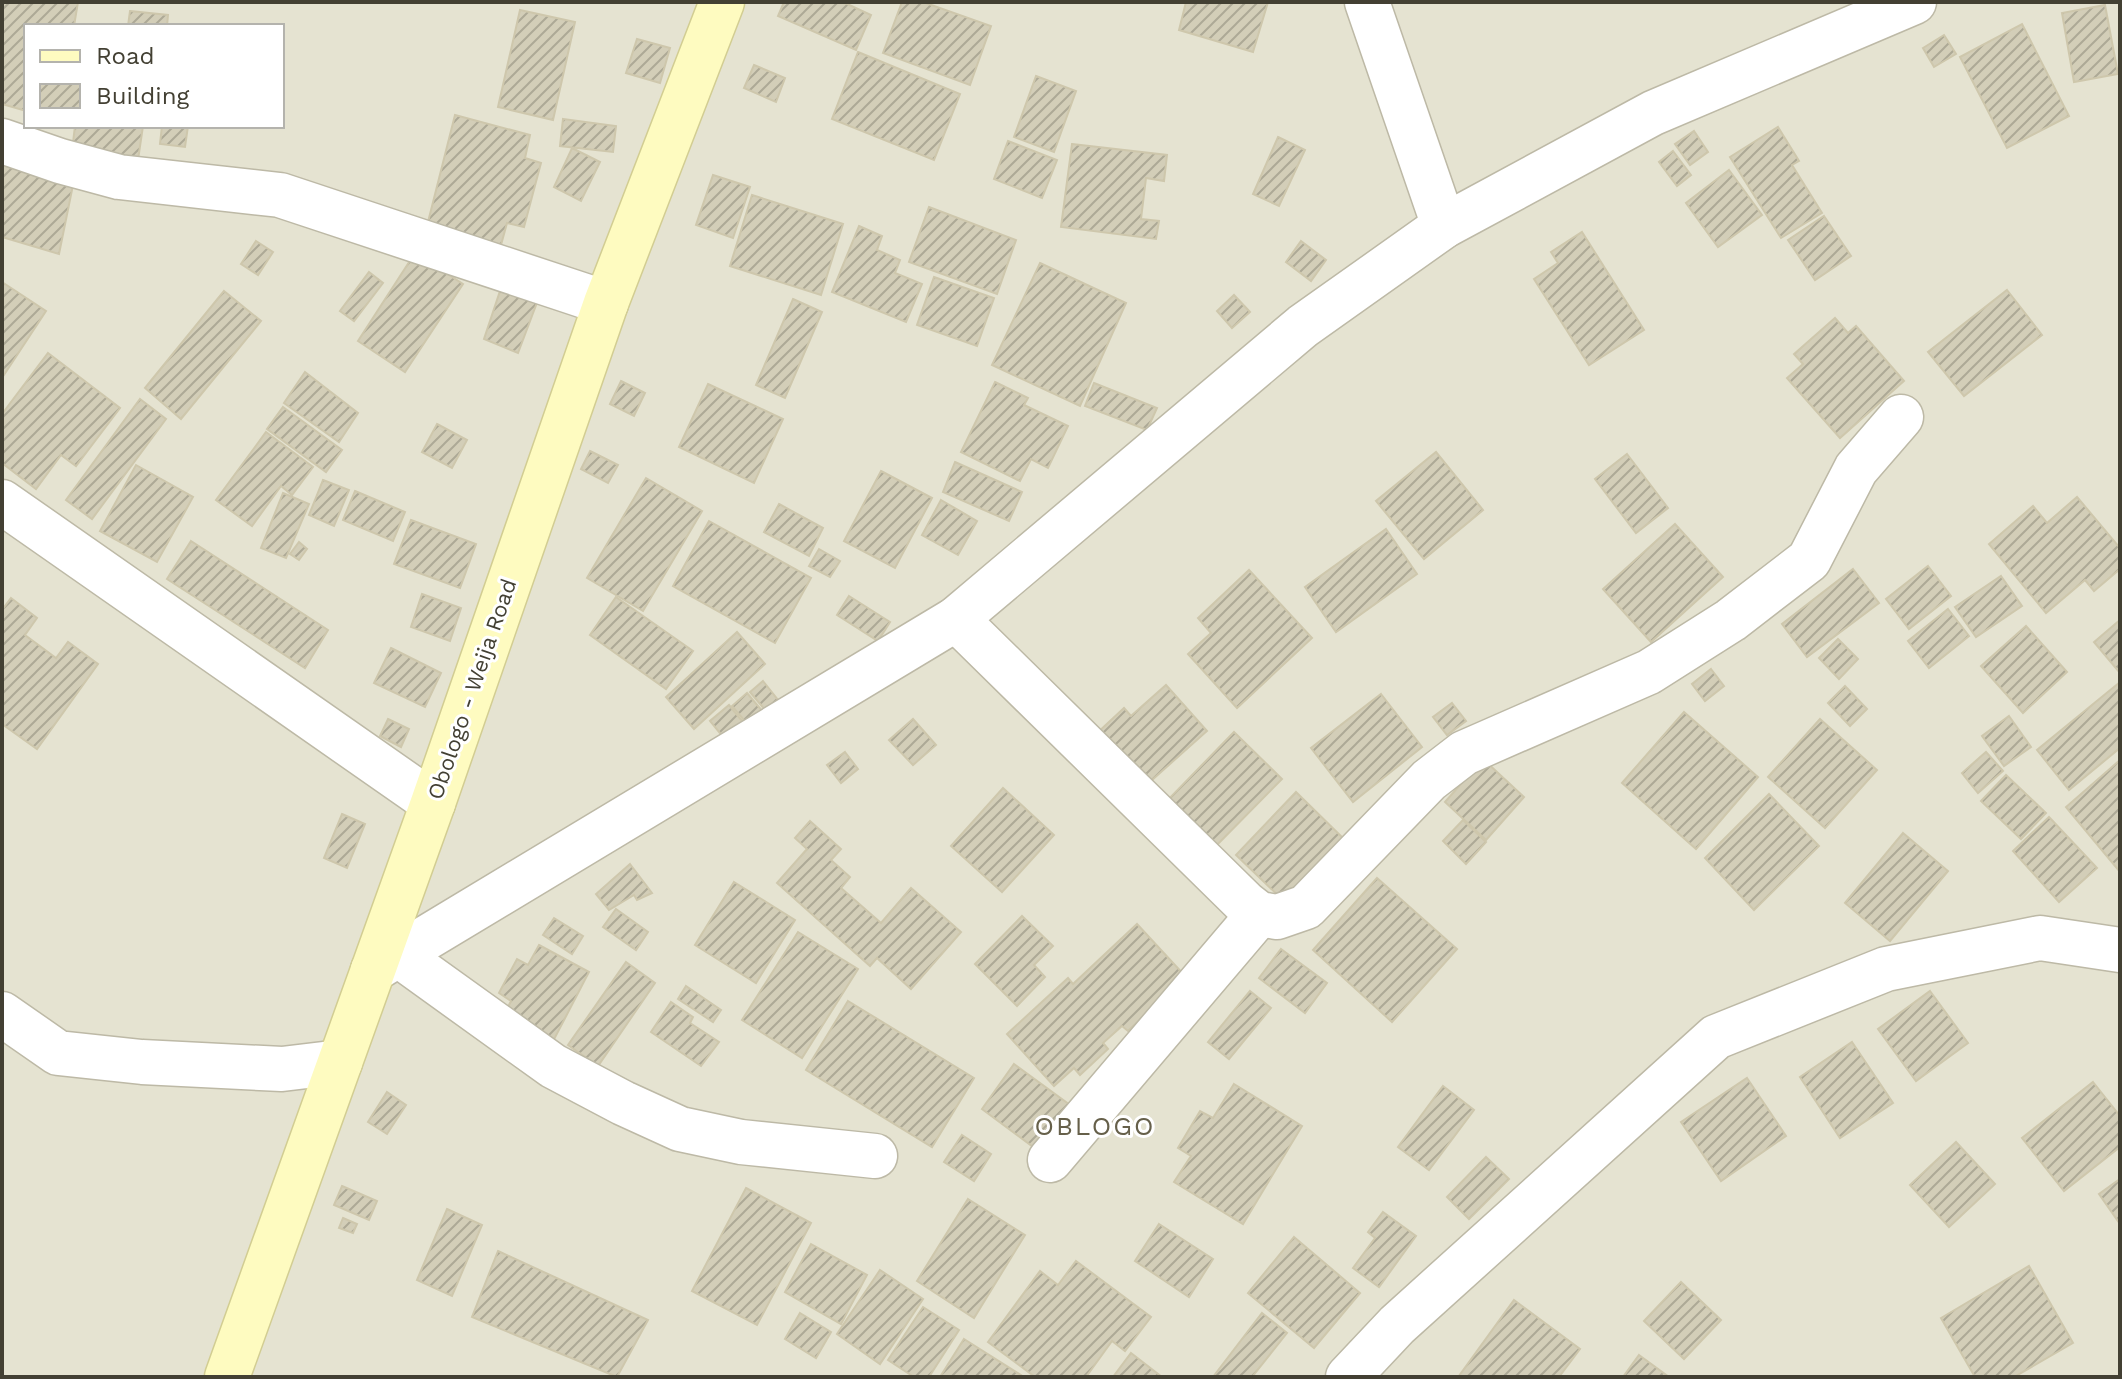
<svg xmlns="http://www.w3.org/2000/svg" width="2122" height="1379" font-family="'Work Sans',sans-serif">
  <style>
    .residential { fill: #e5e3d1; fill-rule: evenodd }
    .building { fill: url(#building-hatch); stroke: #cec7ac; stroke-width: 2 }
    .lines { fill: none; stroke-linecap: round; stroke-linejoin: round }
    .street-casing { stroke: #bdb9a6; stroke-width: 47 }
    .secondary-casing { stroke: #d2cd92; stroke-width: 47 }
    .street { stroke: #fff; stroke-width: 44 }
    .secondary { stroke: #fefbc0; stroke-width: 44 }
    .labels { text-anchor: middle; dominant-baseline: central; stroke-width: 6; stroke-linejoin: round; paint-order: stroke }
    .street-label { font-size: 22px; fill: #434033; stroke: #fff }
    .quarter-label { font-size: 26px; letter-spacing: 2px; fill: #66604a; stroke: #fff }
  </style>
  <defs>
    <pattern id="building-hatch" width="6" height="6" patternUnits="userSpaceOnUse" patternTransform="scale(2)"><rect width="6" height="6" fill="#d3ceb8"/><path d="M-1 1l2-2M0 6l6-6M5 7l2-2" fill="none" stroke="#ada996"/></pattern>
  </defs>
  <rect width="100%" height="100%" fill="#f1f0e3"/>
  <!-- residential -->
  <path class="residential" d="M2 2H2120V1377H2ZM26 26H282V126H26Z"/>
  <!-- building -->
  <g class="building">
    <path d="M3 2H78L74 26H26V111L2 104Z"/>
    <path d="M784 2H843L871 15 856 50 778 16Z"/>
    <path d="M902 2H923L991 26 970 85 883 53Z"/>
    <path d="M1186 2H1268L1253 52 1179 30Z"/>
    <path d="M2105 5 2118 74 2074 82 2062 13Z"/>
    <path d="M520 10 575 22 553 120 498 107Z"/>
    <path d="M130 11 168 15 167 26H128Z"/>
    <path d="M2022 24 2069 116 2007 148 1960 57Z"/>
    <path d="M1944 35 1956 54 1934 67 1923 48Z"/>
    <path d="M637 39 670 48 660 83 626 73Z"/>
    <path d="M858 52 960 94 934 160 832 119Z"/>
    <path d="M754 65 785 78 776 102 744 88Z"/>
    <path d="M1036 76 1076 91 1054 152 1014 137Z"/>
    <path d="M455 115 530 135 525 158 541 163 524 227 507 223 501 245 427 226Z"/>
    <path d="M563 119 616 126 613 152 560 146Z"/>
    <path d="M75 126H143L138 160 72 151Z"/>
    <path d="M162 126H188L185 147 160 144Z"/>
    <path d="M1778 127 1799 161 1792 165 1822 213 1781 238 1730 157Z"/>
    <path d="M1694 131 1708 152 1690 165 1675 144Z"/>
    <path d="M1278 137 1305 150 1279 206 1253 194Z"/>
    <path d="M1008 141 1057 160 1042 198 994 179Z"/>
    <path d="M1072 144 1167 155 1164 181 1146 178 1141 219 1159 221 1156 239 1061 227Z"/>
    <path d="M572 148 600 162 581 201 554 187Z"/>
    <path d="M1673 151 1691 175 1677 186 1659 162Z"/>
    <path d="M2 162 74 180 59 254 2 237Z"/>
    <path d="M1729 170 1762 215 1718 247 1686 203Z"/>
    <path d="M713 175 750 187 733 238 696 225Z"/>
    <path d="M752 195 843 224 821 295 730 266Z"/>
    <path d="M929 207 1016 240 997 294 909 262Z"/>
    <path d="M1824 216 1851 256 1815 280 1788 240Z"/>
    <path d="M859 226 882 236 877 250 900 260 895 273 922 284 906 322 832 292Z"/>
    <path d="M1582 232 1644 330 1589 365 1534 279 1558 263 1551 252Z"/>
    <path d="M256 241 273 252 258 275 241 264Z"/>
    <path d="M1301 241 1326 260 1311 281 1286 262Z"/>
    <path d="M415 253 463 284 405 372 358 341Z"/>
    <path d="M1040 263 1126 303 1080 406 992 365Z"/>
    <path d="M369 272 383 283 354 321 340 311Z"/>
    <path d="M934 277 994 298 977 346 917 325Z"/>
    <path d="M2 282 46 311 2 378Z"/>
    <path d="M501 288 538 300 518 353 484 339Z"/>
    <path d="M2007 290 2042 335 1964 396 1928 352Z"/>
    <path d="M224 291 261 321 181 419 145 388Z"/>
    <path d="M1234 295 1250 312 1232 328 1217 311Z"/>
    <path d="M793 299 822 312 785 398 756 385Z"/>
    <path d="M1835 318 1848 333 1856 326 1904 381 1840 438 1787 378 1803 364 1794 354Z"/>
    <path d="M48 353 120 408 76 466 61 455 36 489 2 463V414Z"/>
    <path d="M305 372 358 413 339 442 284 403Z"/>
    <path d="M621 381 645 393 634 416 610 404Z"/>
    <path d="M995 382 1028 398 1024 405 1068 426 1048 468 1031 459 1020 481 961 452Z"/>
    <path d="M1094 383 1157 408 1147 430 1085 406Z"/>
    <path d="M708 384 783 419 754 483 679 447Z"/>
    <path d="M140 399 166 419 92 519 66 500Z"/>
    <path d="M283 407 342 450 326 472 267 429Z"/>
    <path d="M437 424 467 440 452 468 422 452Z"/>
    <path d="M266 432 313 467 292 495 281 486 252 526 216 500Z"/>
    <path d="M590 451 618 465 608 483 581 469Z"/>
    <path d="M1436 452 1483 510 1424 559 1376 501Z"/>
    <path d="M1627 454 1668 508 1636 533 1595 479Z"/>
    <path d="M955 462 1022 492 1009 521 943 492Z"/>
    <path d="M136 465 193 497 157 562 100 531Z"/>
    <path d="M881 471 932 498 895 568 844 541Z"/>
    <path d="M646 478 702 511 643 611 587 578Z"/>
    <path d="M323 480 349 490 334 526 309 515Z"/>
    <path d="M355 491 405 512 393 541 343 520Z"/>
    <path d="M283 493 309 504 286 558 261 548Z"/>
    <path d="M2077 497 2120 548V569L2094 591 2085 580 2046 613 1989 544 2033 506 2047 523Z"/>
    <path d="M941 500 977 521 958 555 922 535Z"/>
    <path d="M779 504 823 528 809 556 764 532Z"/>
    <path d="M411 520 476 544 460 588 394 564Z"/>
    <path d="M709 521 811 578 775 643 673 586Z"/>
    <path d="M1675 524 1723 577 1651 642 1603 589Z"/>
    <path d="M1386 529 1417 574 1336 632 1305 587Z"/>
    <path d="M191 541 328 630 305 668 167 579Z"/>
    <path d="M299 542 307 549 299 560 290 554Z"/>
    <path d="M819 549 840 561 830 577 809 566Z"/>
    <path d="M1928 566 1951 596 1909 629 1886 599Z"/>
    <path d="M1853 569 1879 603 1807 657 1782 624Z"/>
    <path d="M1249 570 1312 638 1237 708 1188 654 1211 633 1198 618Z"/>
    <path d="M2001 576 2022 606 1976 637 1955 607Z"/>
    <path d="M422 594 461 608 450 641 411 627Z"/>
    <path d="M849 596 890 622 878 641 837 615Z"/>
    <path d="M616 597 693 651 666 689 590 635Z"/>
    <path d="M11 598 37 618 25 635 56 658 68 642 98 664 37 749 2 724V610Z"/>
    <path d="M1948 609 1969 636 1929 668 1908 641Z"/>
    <path d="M2120 620V673L2094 642Z"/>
    <path d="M2026 626 2067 672 2023 713 1981 666Z"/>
    <path d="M737 632 765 664 694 729 666 697Z"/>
    <path d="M1838 639 1858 659 1839 679 1819 658Z"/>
    <path d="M391 648 441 673 425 707 374 683Z"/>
    <path d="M1711 669 1724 686 1705 701 1692 684Z"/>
    <path d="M763 681 778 700 766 711 750 692Z"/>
    <path d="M2120 682V748L2069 790 2037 750Z"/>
    <path d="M1166 685 1207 731 1143 788 1096 734 1124 708 1131 716Z"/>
    <path d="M1845 686 1867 709 1850 726 1828 703Z"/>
    <path d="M747 693 764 713 749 726 732 706Z"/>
    <path d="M1381 694 1422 747 1353 802 1311 748Z"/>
    <path d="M1452 703 1466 721 1447 735 1433 717Z"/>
    <path d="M729 705 747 727 728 743 710 721Z"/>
    <path d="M1684 712 1758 777 1696 849 1622 783Z"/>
    <path d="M2009 716 2031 747 2004 766 1982 736Z"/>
    <path d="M388 719 409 729 401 747 380 736Z"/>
    <path d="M913 719 936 745 913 765 889 740Z"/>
    <path d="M1820 719 1877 770 1825 828 1768 777Z"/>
    <path d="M1234 732 1282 779 1209 853 1162 806Z"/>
    <path d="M845 752 858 769 841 783 827 765Z"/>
    <path d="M1986 752 2003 771 1978 793 1962 773Z"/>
    <path d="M1483 759 1524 797 1486 840 1445 802Z"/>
    <path d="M2120 760V872L2066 807Z"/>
    <path d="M2006 775 2046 813 2021 839 1981 801Z"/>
    <path d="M1003 788 1054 835 1002 892 951 846Z"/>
    <path d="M1296 792 1345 840 1286 903 1236 855Z"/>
    <path d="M1769 794 1819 846 1754 910 1705 858Z"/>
    <path d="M342 814 365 824 347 868 324 858Z"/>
    <path d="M2049 817 2097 868 2059 902 2013 851Z"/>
    <path d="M1463 820 1486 842 1466 864 1443 841Z"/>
    <path d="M810 821 841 849 831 860 850 877 841 888 881 923 911 888 961 932 911 989 877 958 870 966 777 883 807 849 795 838Z"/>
    <path d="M1903 833 1948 871 1890 941 1845 903Z"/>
    <path d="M630 864 652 893 637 900 634 895 609 910 596 894Z"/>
    <path d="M1377 878 1457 949 1392 1022 1313 950Z"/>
    <path d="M734 882 795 920 756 983 695 945Z"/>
    <path d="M616 909 648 932 636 950 603 927Z"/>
    <path d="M1022 916 1053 946 1034 965 1045 977 1017 1006 975 964Z"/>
    <path d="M554 918 583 936 572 954 543 935Z"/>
    <path d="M1137 924 1186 977 1128 1031 1122 1026 1103 1043 1108 1049 1080 1075 1074 1068 1054 1086 1007 1034 1068 978 1073 984Z"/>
    <path d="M798 932 858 969 802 1058 742 1020Z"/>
    <path d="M539 945 589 972 549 1049 500 1023 511 1001 499 993 517 959 528 965Z"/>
    <path d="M1281 949 1327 983 1305 1013 1259 978Z"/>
    <path d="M626 962 655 983 598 1066 568 1045Z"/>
    <path d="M686 986 721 1010 713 1022 678 999Z"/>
    <path d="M1250 991 1271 1008 1229 1059 1208 1042Z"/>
    <path d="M1930 991 1968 1043 1916 1081 1878 1029Z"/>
    <path d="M848 1001 974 1078 932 1147 806 1070Z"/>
    <path d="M671 1002 693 1017 690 1023 719 1042 701 1066 651 1032Z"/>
    <path d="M1852 1042 1893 1103 1840 1138 1800 1077Z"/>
    <path d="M1014 1064 1081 1113 1048 1158 982 1109Z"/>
    <path d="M1747 1078 1786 1136 1721 1181 1681 1122Z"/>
    <path d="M2093 1082 2120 1116V1147L2064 1191 2022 1138Z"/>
    <path d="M1234 1084 1302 1126 1243 1224 1174 1182 1191 1156 1178 1148 1200 1111 1213 1118Z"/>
    <path d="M1443 1086 1474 1110 1429 1170 1398 1147Z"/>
    <path d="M387 1092 406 1105 387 1134 368 1122Z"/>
    <path d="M962 1135 991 1154 974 1181 944 1162Z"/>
    <path d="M1956 1142 1995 1184 1949 1227 1910 1185Z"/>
    <path d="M1486 1157 1509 1179 1469 1219 1447 1197Z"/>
    <path d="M2120 1179V1224L2099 1194Z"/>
    <path d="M342 1186 377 1201 369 1220 334 1205Z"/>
    <path d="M746 1188 811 1223 757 1325 692 1291Z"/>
    <path d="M968 1199 1025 1235 974 1318 917 1281Z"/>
    <path d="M447 1209 482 1225 452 1296 417 1280Z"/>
    <path d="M1383 1212 1416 1236 1379 1287 1353 1268 1375 1238 1368 1232Z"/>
    <path d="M343 1218 357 1224 353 1233 339 1228Z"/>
    <path d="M1159 1224 1213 1259 1189 1297 1135 1261Z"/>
    <path d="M1294 1237 1360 1293 1314 1348 1248 1293Z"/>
    <path d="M811 1244 867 1275 841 1324 785 1292Z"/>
    <path d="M498 1251 648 1320 617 1377 472 1317Z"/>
    <path d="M1076 1261 1151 1317 1125 1351 1112 1341 1086 1377H1035L988 1342 1040 1271 1058 1285Z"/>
    <path d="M2029 1266 2073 1343 2014 1377H1975L1941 1318Z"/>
    <path d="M880 1270 923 1299 880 1364 837 1334Z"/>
    <path d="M1681 1282 1721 1320 1684 1359 1644 1321Z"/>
    <path d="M1514 1300 1580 1349 1559 1377H1461L1459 1376Z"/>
    <path d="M923 1307 959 1330 929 1377H914L888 1360Z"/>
    <path d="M800 1313 831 1332 816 1358 785 1339Z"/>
    <path d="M1262 1313 1287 1333 1252 1377H1213Z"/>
    <path d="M964 1339 1024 1377H940Z"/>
    <path d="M1131 1353 1162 1377H1113Z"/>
    <path d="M1639 1355 1669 1377H1623Z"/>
  </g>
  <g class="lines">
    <!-- street casing -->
    <g class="street-casing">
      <g id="street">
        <path d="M1367 2 1444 226"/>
        <path d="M2 141 60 161 119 177 280 195 606 303"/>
        <path d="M2 502 433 803"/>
        <path d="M956 619 1245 903 1259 914 1277 917 1306 907 1429 780 1464 753 1649 672 1731 620 1809 560 1856 469 1901 417"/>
        <path d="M400 956 553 1066 623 1103 680 1129 741 1142 875 1156"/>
        <path d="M373 970 956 619 1303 326 1444 226 1653 113 1914 2"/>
        <path d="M2 1014 58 1053 142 1062 282 1069 340 1062"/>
        <path d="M1050 1160 1259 914"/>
        <path d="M1348 1377 1397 1325 1716 1037 1886 969 2040 938 2120 950"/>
      </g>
    </g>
    <!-- secondary casing -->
    <g class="secondary-casing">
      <path id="secondary" d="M227 1377 433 803 606 303 722 2"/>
    </g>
    <!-- street -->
    <use href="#street" class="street"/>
    <!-- secondary -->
    <use href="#secondary" class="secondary"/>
  </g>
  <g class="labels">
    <!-- street labels -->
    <g class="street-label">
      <text transform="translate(472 689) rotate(-71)">Obologo - Weija Road</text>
    </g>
    <!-- quarter labels -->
    <g class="quarter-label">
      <text x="1095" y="1126">OBLOGO</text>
    </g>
  </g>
  <!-- border -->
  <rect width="2122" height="1379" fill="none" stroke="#434033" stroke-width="8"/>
  <!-- legend -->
  <rect x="24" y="24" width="260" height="104" fill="#ffffff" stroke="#b4b3ad" stroke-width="2"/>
  <rect x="40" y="50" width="40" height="12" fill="#fefbc0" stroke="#b4b3ad" stroke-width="2"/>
  <text x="96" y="64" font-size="24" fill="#434033">Road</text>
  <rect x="40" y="84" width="40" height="24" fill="url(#building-hatch)" stroke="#b4b3ad" stroke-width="2"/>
  <text x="96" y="104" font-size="24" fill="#434033">Building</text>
</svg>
